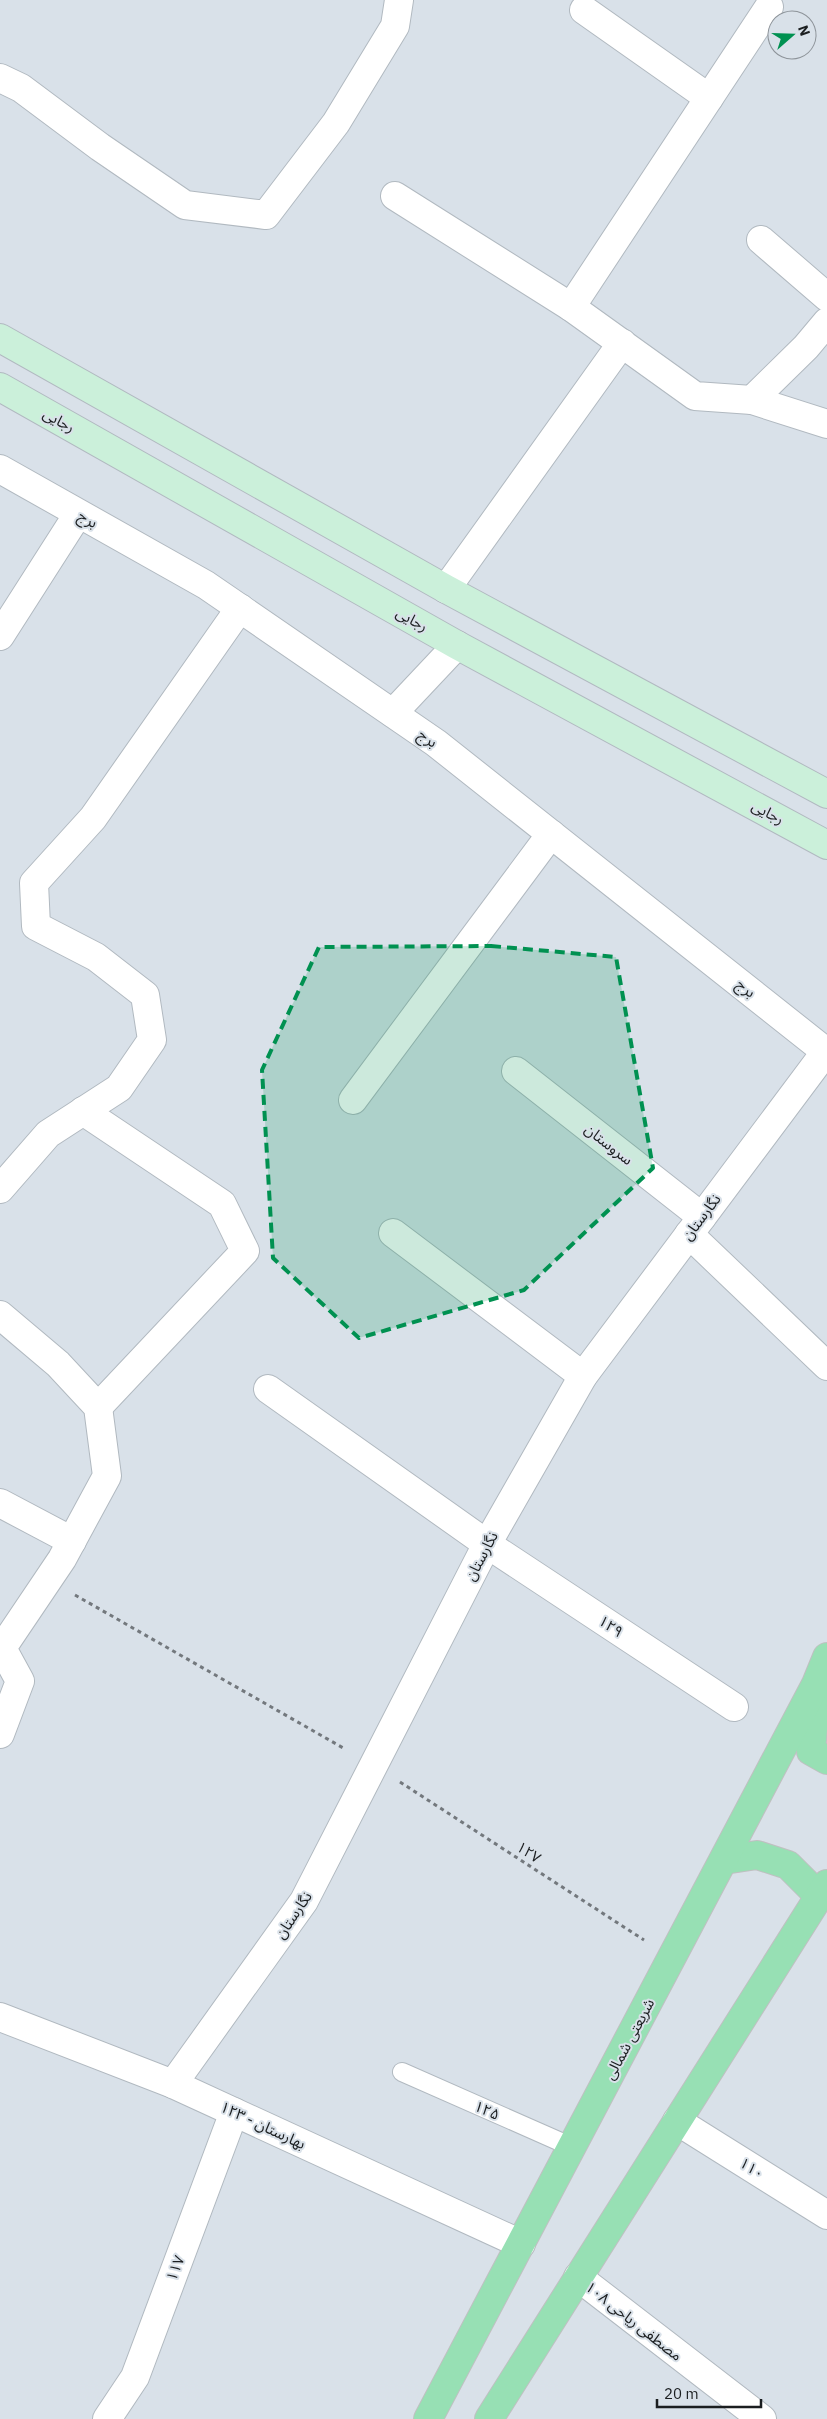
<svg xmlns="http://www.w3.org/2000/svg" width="827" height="2419" font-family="'IBM Plex Sans','Noto Sans Arabic',sans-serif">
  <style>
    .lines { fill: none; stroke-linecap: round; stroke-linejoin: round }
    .service-casing { stroke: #b1b9c0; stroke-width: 20 }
    .minor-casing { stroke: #b1b9c0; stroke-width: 30 }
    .tertiary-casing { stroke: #b1b9c0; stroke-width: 30 }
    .secondary-casing { stroke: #b1b9c0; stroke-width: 30 }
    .primary-casing { stroke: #bfc0c1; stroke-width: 30 }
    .path { stroke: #73787d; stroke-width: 3; stroke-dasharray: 4 4; stroke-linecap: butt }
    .service { stroke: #fff; stroke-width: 18 }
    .minor { stroke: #fff; stroke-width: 28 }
    .tertiary { stroke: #fff; stroke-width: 28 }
    .secondary { stroke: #cbf0da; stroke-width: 28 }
    .primary { stroke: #97e0b4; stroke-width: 28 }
    .marked { fill: #009151; fill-opacity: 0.2; stroke: #009151; stroke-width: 4; stroke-dasharray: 10 6; stroke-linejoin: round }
    .labels { text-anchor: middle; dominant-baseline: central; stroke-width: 4; stroke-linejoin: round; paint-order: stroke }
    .street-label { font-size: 15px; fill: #1b1e20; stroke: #d9e1e9 }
  </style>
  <rect width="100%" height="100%" fill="#d9e1e9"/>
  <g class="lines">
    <!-- service casing -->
    <g class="service-casing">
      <path id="service" d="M402 2072 572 2147"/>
    </g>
    <!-- minor casing -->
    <g class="minor-casing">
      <g id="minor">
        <path d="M584 10 709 98"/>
        <path d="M0 78 21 88 100 147 185 205 266 215 336 123 395 26 399 0"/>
        <path d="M395 196 571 307 695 396 752 400 806 347 827 322"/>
        <path d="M761 240 827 297"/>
        <path d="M571 307 769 7"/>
        <path d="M752 400 827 424"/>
        <path d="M0 469 206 585 436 743 825 1051"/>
        <path d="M446 589 622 343"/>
        <path d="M0 636 78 514"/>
        <path d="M393 713 457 645"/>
        <path d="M516 1071 702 1217"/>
        <path d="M353 1100 551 834"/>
        <path d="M83 1111 222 1204 245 1251 98 1407"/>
        <path d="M0 1189 48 1134 119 1088 152 1040 145 995 96 957 36 926 34 883 93 818 240 608"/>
        <path d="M393 1233 583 1376"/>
        <path d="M689 1234 827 1366"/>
        <path d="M0 1315 58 1364 98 1407 107 1476 62 1559 2 1648 20 1681 0 1734"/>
        <path d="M268 1389 487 1544 734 1707"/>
        <path d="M0 1503 72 1541"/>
        <path d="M173 2084 304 1901 487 1544 583 1376 827 1050"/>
        <path d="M677 2121 827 2215"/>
        <path d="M107 2419 135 2377 234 2112"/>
      </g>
    </g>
    <!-- tertiary casing -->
    <g class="tertiary-casing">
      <g id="tertiary">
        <path d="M0 2017 173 2084 521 2244"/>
        <path d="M578 2277 762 2419"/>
      </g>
    </g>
    <!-- secondary casing -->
    <g class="secondary-casing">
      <g id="secondary">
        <path d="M0 338 446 589 827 794"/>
        <path d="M0 387 457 645 827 845"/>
      </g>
    </g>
    <!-- primary casing -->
    <g class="primary-casing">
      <g id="primary">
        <path d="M816 1695 811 1751 827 1760"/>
        <path d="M724 1860 757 1855 788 1865 819 1896"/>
        <path d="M428 2419 816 1684 827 1657"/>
        <path d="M489 2419 827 1884"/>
      </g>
    </g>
    <!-- path -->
    <g class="path">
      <path d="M75 1595 345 1749"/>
      <path d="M400 1782 644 1940"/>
    </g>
    <!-- service -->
    <use href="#service" class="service"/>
    <!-- minor -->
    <use href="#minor" class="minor"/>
    <!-- tertiary -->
    <use href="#tertiary" class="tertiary"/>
    <!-- secondary -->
    <use href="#secondary" class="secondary"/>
    <!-- primary -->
    <use href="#primary" class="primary"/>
  </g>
  <!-- marked area -->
  <path class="marked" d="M491 946 616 957 653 1168 524 1290 359 1338 273 1258 262 1070 319 947Z"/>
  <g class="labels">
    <!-- street labels -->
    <g class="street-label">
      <text transform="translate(59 420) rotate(29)">رجایی</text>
      <text transform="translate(88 519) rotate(29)">برج</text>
      <text transform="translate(412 619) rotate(29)">رجایی</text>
      <text transform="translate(428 738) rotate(35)">برج</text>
      <text transform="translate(768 812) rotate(28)">رجایی</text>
      <text transform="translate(746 988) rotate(38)">برج</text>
      <text transform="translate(609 1144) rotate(38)">سروستان</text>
      <text transform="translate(701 1217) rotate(-53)">نگارستان</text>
      <text transform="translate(481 1556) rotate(-62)">نگارستان</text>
      <text transform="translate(611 1626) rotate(34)">۱۲۹</text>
      <text transform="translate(529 1852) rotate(33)">۱۲۷</text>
      <text transform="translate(293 1915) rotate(-56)">نگارستان</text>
      <text transform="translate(629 2039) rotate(-62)">شریعتی شمالی</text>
      <text transform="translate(487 2110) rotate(24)">۱۲۵</text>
      <text transform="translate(263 2125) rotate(25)">بهارستان - ۱۲۳</text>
      <text transform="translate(752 2168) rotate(32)">۱۱۰</text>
      <text transform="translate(175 2268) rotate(-69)">۱۱۷</text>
      <text transform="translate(634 2321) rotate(38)">مصطفی ریاحی ۱۰۸</text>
    </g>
  </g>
  <!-- north arrow -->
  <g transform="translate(792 35) rotate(70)"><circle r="24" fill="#d9e1e9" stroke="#8d9399"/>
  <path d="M0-4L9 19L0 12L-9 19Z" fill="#009151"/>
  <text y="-8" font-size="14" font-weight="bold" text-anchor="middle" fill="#1b1e20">N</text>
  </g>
  <!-- scale -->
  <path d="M657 2399v8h104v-8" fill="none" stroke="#1b1e20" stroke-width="2.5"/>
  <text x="664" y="2399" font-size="15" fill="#1b1e20" stroke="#d9e1e9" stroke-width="4" paint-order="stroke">20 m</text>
</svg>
